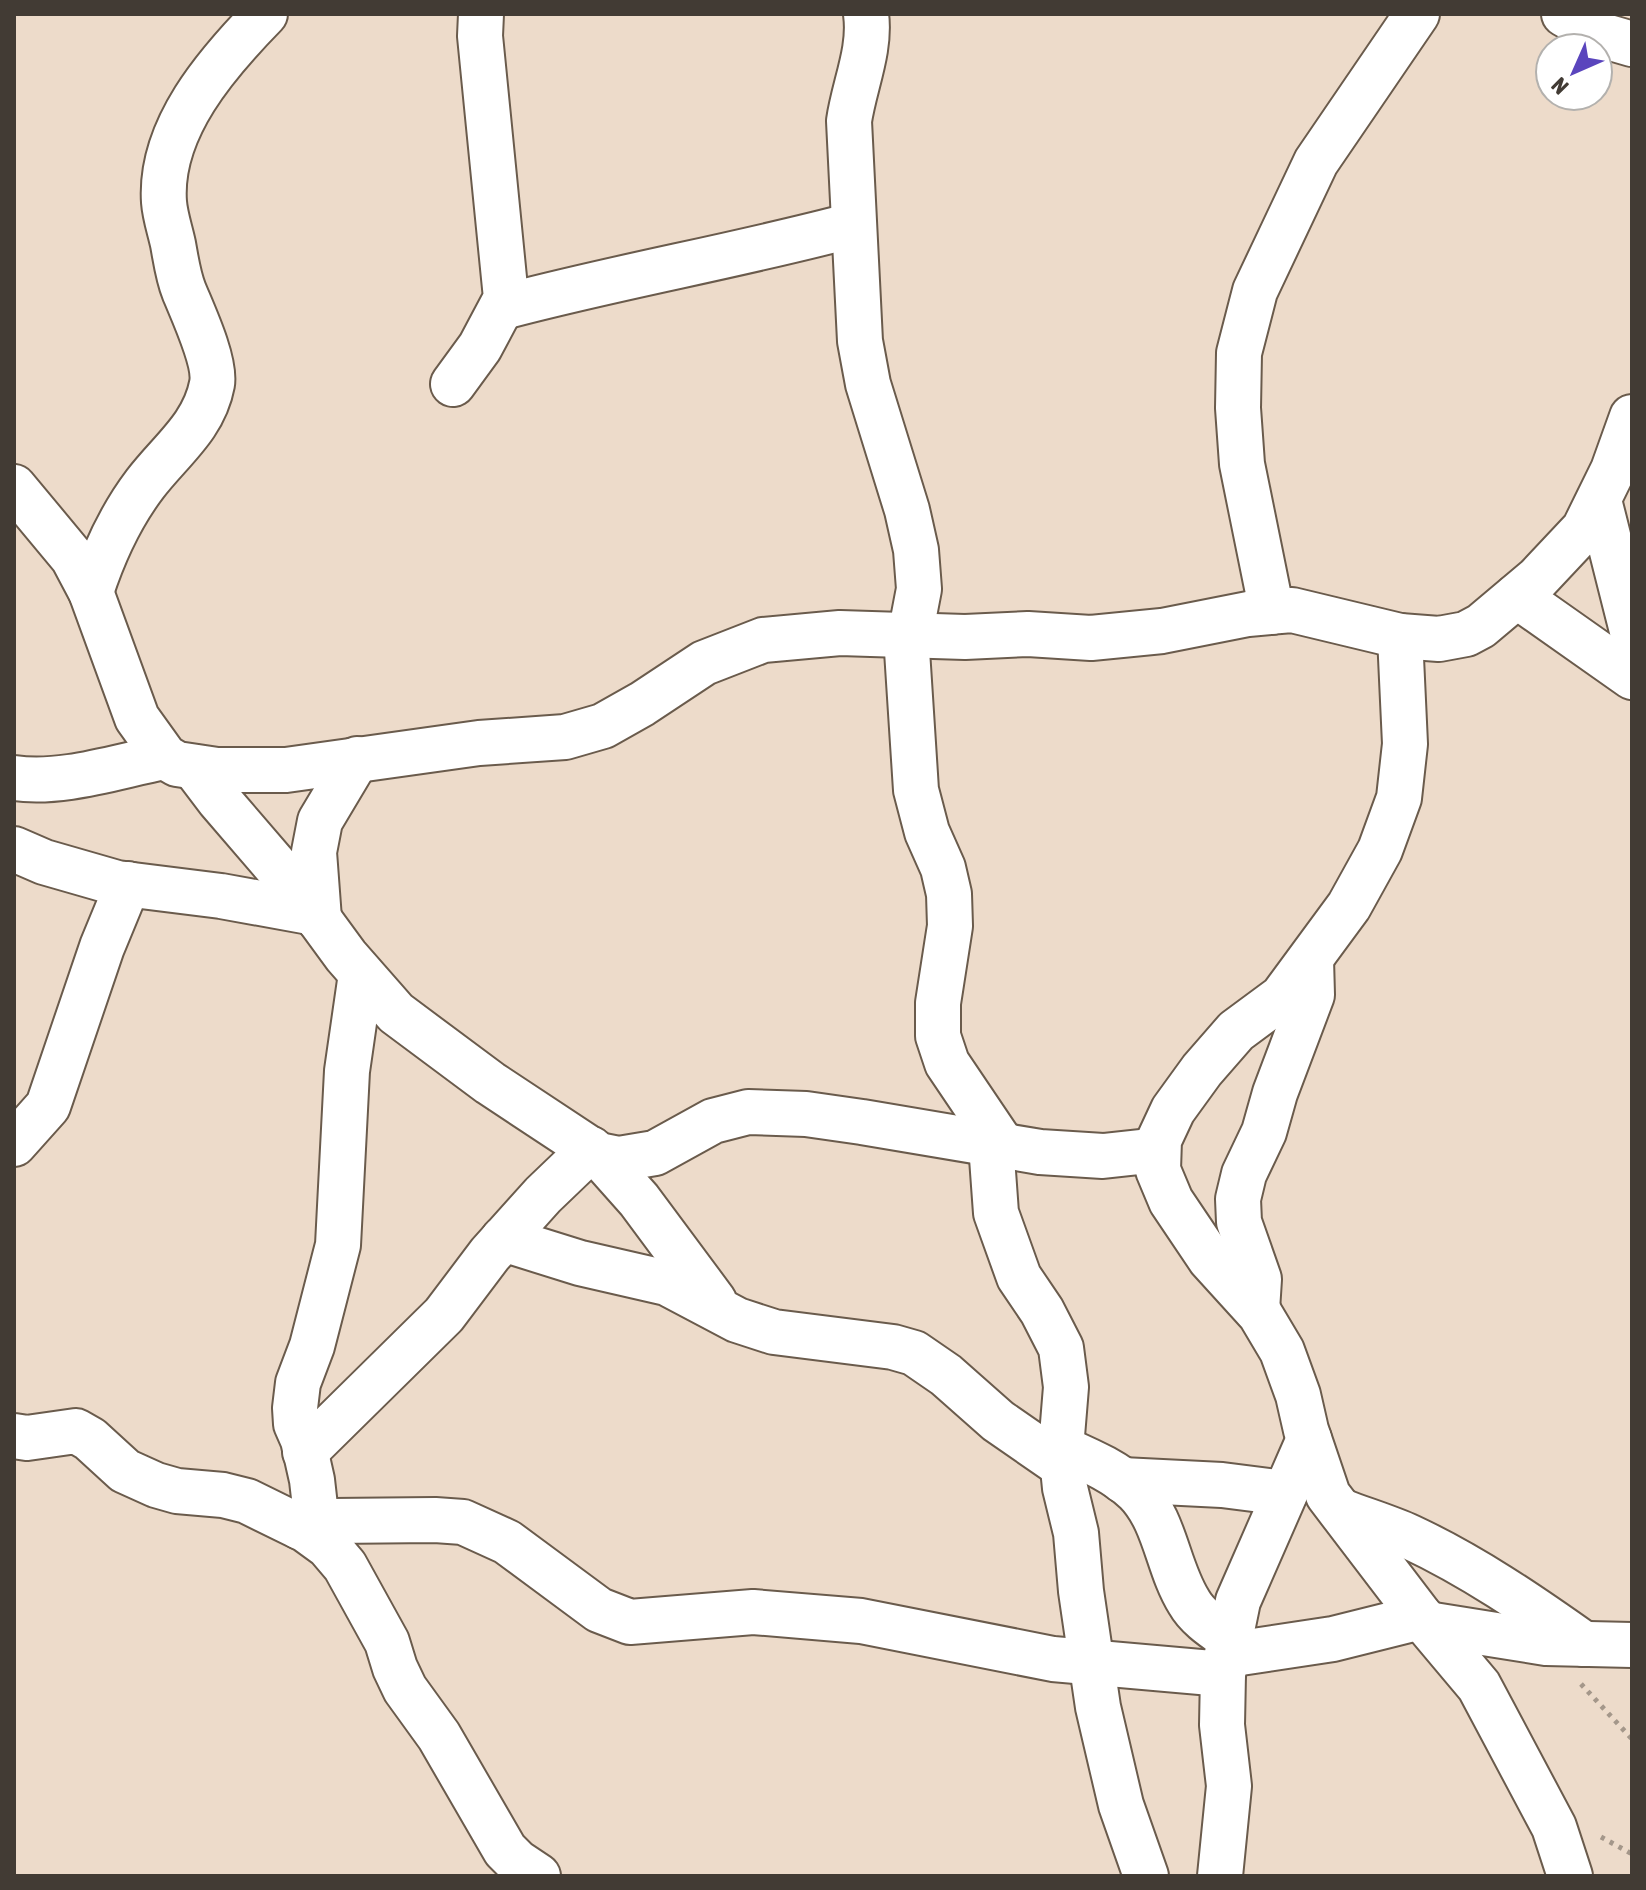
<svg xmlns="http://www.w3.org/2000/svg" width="1646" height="1890" font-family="'Asap Condensed',sans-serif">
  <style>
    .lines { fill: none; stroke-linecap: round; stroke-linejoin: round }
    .minor-casing { stroke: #6a5b4c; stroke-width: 48 }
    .path { stroke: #a4978a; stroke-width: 5; stroke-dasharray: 4 6; stroke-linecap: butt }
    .minor { stroke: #fff; stroke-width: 44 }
  </style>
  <rect width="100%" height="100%" fill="#eddbca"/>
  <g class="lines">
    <!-- minor casing -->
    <g class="minor-casing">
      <g id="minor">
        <path d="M866 14C871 50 854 86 849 121L860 341 868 384 907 510 916 550 919 589 910 636"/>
        <path d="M1564 14 1601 35 1632 44"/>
        <path d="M503 307C619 276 737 256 853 225"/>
        <path d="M453 384 480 347 506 298 480 36 481 14"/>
        <path d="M14 487 73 558 91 592 137 718 165 757 177 764 217 770H286L479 743 565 737 603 726 642 704 704 663 763 640 840 633 965 637 1028 634 1091 638 1162 631 1248 614 1292 610 1400 636 1439 639 1466 634 1481 626 1538 578 1584 529 1613 470 1632 417"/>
        <path d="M1599 500 1632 631"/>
        <path d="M91 592C104 552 120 517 145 484 170 451 204 427 212 384 216 362 193 313 184 291 178 276 176 260 173 244 170 230 165 216 164 202 159 129 217 63 265 14"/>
        <path d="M1517 596 1632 677"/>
        <path d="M1272 612 1242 464 1238 408 1239 353 1255 291 1316 162 1417 14"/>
        <path d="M906 635 916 790 927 832 943 868 949 894 950 926 938 1003V1036L947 1063 1003 1146"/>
        <path d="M1400 636 1405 744 1399 798 1380 850 1349 906 1282 997 1236 1031 1202 1070 1173 1110 1159 1140 1158 1170 1171 1201 1210 1259 1260 1314 1282 1351 1298 1395 1306 1430 1328 1495 1421 1617 1479 1686 1554 1827 1570 1876"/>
        <path d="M194 767 219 800 305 900 346 956 396 1013 490 1083 599 1155 619 1159 655 1153 713 1121 748 1112 806 1114 862 1122 1040 1152 1103 1156 1158 1150"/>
        <path d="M14 778C63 785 117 766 165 757"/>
        <path d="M14 849 44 862 117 883 221 896 315 913"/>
        <path d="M319 919 314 852 320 821 357 759"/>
        <path d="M14 1144 48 1106 102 947 128 884"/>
        <path d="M991 1144 996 1213 1019 1277 1042 1311 1061 1348 1066 1387 1061 1448 1065 1488 1076 1533 1081 1591 1098 1707 1121 1805 1146 1876"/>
        <path d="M599 1155 639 1200 714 1301"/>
        <path d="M503 1239 580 1263 667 1283 737 1320 774 1332 893 1347 914 1353 946 1375 998 1421 1063 1466"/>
        <path d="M1257 1310 1259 1279 1239 1222 1238 1199 1244 1174 1264 1132 1275 1093 1312 995 1311 959"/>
        <path d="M14 1436 27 1438 76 1431 90 1439 125 1471 156 1485 177 1491 223 1495 247 1501 306 1530 328 1546 345 1566 387 1642 395 1668 405 1689 439 1736 505 1850 517 1862 538 1876"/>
        <path d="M1061 1448C1088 1460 1115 1471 1136 1491 1166 1521 1167 1567 1189 1602 1198 1618 1216 1629 1230 1639"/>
        <path d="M305 1452 444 1315 490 1254 543 1195 591 1149"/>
        <path d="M1122 1480 1222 1485 1285 1493"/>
        <path d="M1341 1511C1364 1520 1388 1527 1410 1537 1472 1566 1529 1605 1584 1644"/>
        <path d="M317 1524 312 1480 303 1440 296 1424 295 1408 298 1383 312 1346 338 1245 347 1071 361 974"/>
        <path d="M300 1527 332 1521 435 1520 463 1522 507 1542 599 1610 630 1622 753 1612 861 1621 1053 1659 1223 1674"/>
        <path d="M1427 1624 1546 1643 1632 1645"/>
        <path d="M1227 1655 1333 1639 1421 1617"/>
        <path d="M1220 1876 1229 1786 1222 1725 1223 1674 1238 1601 1309 1439"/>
      </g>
    </g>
    <!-- path -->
    <g class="path">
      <path d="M1581 1684 1632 1739"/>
      <path d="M1601 1837 1632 1854"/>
    </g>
    <!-- minor -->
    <use href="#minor" class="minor"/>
  </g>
  <!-- border -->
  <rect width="1646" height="1890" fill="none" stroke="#423b34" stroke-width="32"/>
  <!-- north arrow -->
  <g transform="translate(1574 72) rotate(225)"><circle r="38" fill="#ffffff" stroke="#b3b1ae" stroke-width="2"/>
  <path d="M0-6L14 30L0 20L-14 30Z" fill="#5a45bd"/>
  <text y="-12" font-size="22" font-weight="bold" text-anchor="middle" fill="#423b34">N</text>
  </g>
</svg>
